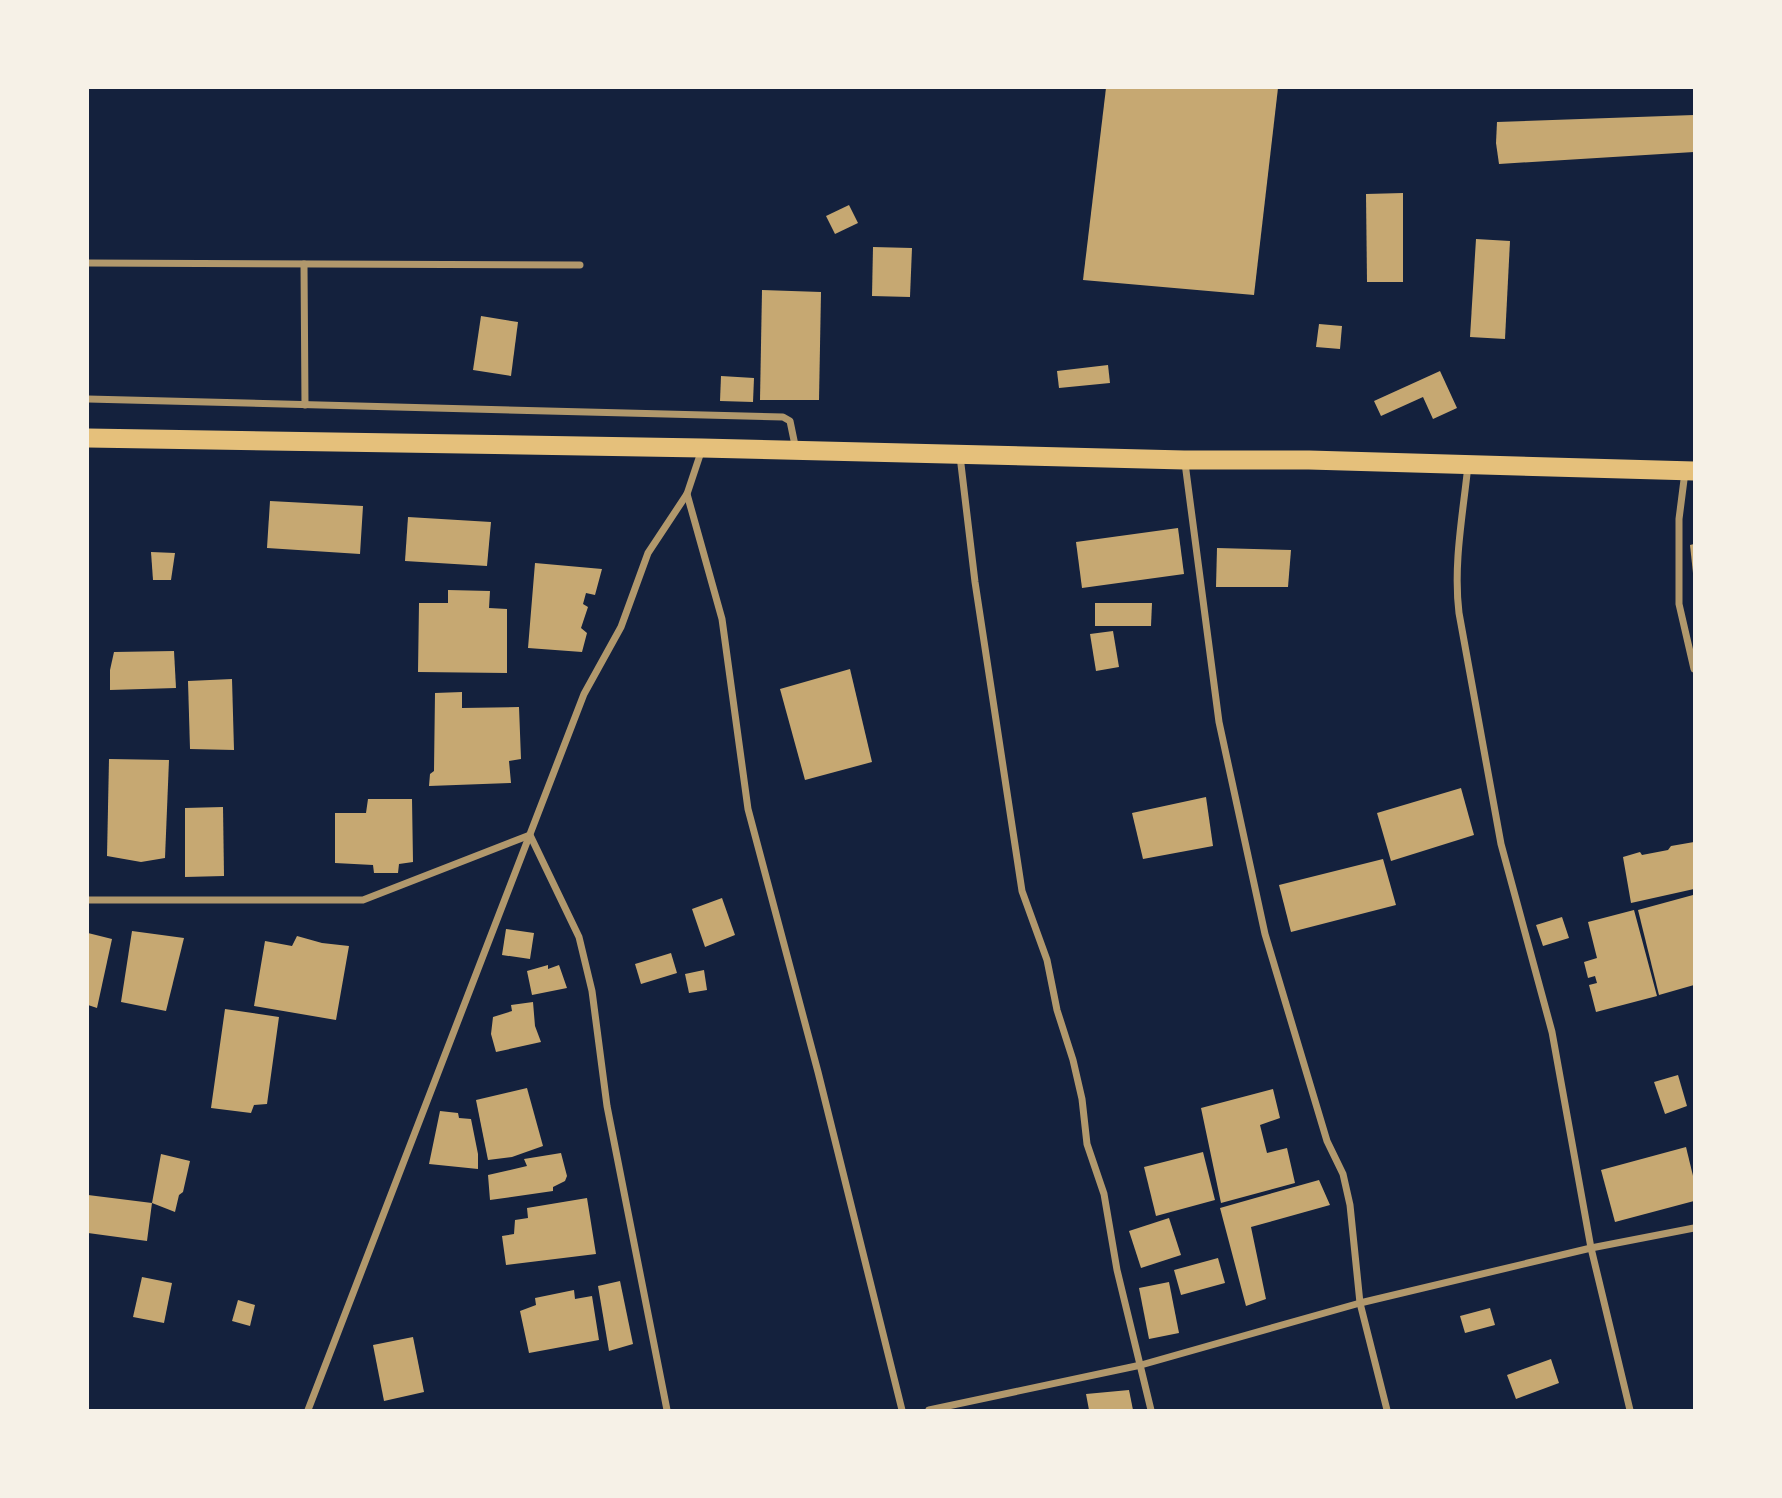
<svg xmlns="http://www.w3.org/2000/svg" width="1782" height="1498" font-family="Mulish,sans-serif">
  <style>
    .building { fill: #c6a872 }
    .lines { fill: none; stroke-linecap: round; stroke-linejoin: round }
    .minor { stroke: #b1986c; stroke-width: 7 }
    .trunk { stroke: #e5c07b; stroke-width: 19 }
  </style>
  <rect width="100%" height="100%" fill="#14213d"/>
  <!-- building -->
  <g class="building">
    <path d="M1106 88H1278L1254 295 1083 280Z"/>
    <path d="M1694 115V152L1499 164 1496 143 1497 122Z"/>
    <path d="M1403 193V282H1367L1366 194Z"/>
    <path d="M849 205 858 223 835 234 826 216Z"/>
    <path d="M1476 239 1510 241 1505 339 1470 337Z"/>
    <path d="M873 247 912 248 910 297 872 296Z"/>
    <path d="M762 290 821 292 819 400H760Z"/>
    <path d="M481 316 518 322 511 376 473 370Z"/>
    <path d="M1319 324 1342 326 1340 349 1316 347Z"/>
    <path d="M1108 365 1110 383 1059 388 1057 371Z"/>
    <path d="M1440 371 1457 408 1433 419 1423 397 1381 416 1374 401Z"/>
    <path d="M721 376 754 378 753 402 720 401Z"/>
    <path d="M270 501 363 506 360 554 267 548Z"/>
    <path d="M408 517 491 522 487 566 405 561Z"/>
    <path d="M1178 528 1184 574 1082 588 1076 542Z"/>
    <path d="M1694 544V573H1693L1690 545Z"/>
    <path d="M1217 548 1291 550 1288 587H1216Z"/>
    <path d="M151 552 175 553 171 580H153Z"/>
    <path d="M535 563 602 569 595 595 586 593 583 604 588 607 581 628 587 633 582 652 528 648Z"/>
    <path d="M448 590 490 591 489 608 507 609V673L418 672 419 603H448Z"/>
    <path d="M1095 603H1152L1151 626H1095Z"/>
    <path d="M1113 631 1119 667 1096 671 1090 634Z"/>
    <path d="M174 651 176 688 110 690V670L114 652Z"/>
    <path d="M850 669 872 762 805 780 780 689Z"/>
    <path d="M232 679 234 750 190 749 188 681Z"/>
    <path d="M462 692V708L519 707 521 759 509 761 511 783 429 786 430 774 434 771 435 693Z"/>
    <path d="M109 759 169 760 165 858 141 862 107 856Z"/>
    <path d="M1461 788 1474 835 1391 861 1377 813Z"/>
    <path d="M1206 797 1213 846 1143 859 1132 813Z"/>
    <path d="M368 799H412L413 862 399 864 398 873H374L373 865 335 863V813H366Z"/>
    <path d="M223 807 224 876 185 877V808Z"/>
    <path d="M1694 842V889L1631 903 1623 857 1640 852 1642 855 1668 850 1671 846Z"/>
    <path d="M1383 859 1396 905 1291 932 1279 885Z"/>
    <path d="M1693 895 1694 985 1659 995 1638 910Z"/>
    <path d="M722 898 735 935 705 947 692 909Z"/>
    <path d="M1634 910 1657 996 1596 1012 1589 985 1597 983 1595 976 1588 978 1584 962 1597 958 1588 922Z"/>
    <path d="M1562 917 1569 938 1543 946 1536 925Z"/>
    <path d="M506 929 534 933 530 959 502 955Z"/>
    <path d="M132 931 184 938 166 1011 121 1002Z"/>
    <path d="M88 933 112 939 97 1008 88 1005Z"/>
    <path d="M297 936 322 943 349 946 336 1020 254 1006 265 941 292 946Z"/>
    <path d="M671 953 677 973 641 984 635 964Z"/>
    <path d="M548 965V969L559 965 567 988 532 995 527 971Z"/>
    <path d="M704 970 707 990 689 993 685 974Z"/>
    <path d="M533 1002 535 1026 541 1042 496 1052 491 1034 493 1017 512 1011 511 1005Z"/>
    <path d="M225 1009 279 1017 267 1104 254 1105 251 1113 211 1108Z"/>
    <path d="M1678 1075 1687 1106 1665 1114 1654 1082Z"/>
    <path d="M527 1088 543 1146 512 1157 488 1160 476 1100Z"/>
    <path d="M1273 1089 1280 1118 1260 1125 1267 1153 1287 1148 1295 1183 1221 1203 1201 1108Z"/>
    <path d="M440 1111 458 1113 459 1118 471 1119 478 1154V1169L429 1164Z"/>
    <path d="M1686 1147 1694 1180V1201L1615 1222 1601 1170Z"/>
    <path d="M1203 1152 1215 1200 1156 1216 1144 1167Z"/>
    <path d="M561 1153 567 1176 565 1181 553 1187V1191L490 1200 488 1175 527 1166 524 1159Z"/>
    <path d="M161 1154 190 1161 183 1192 179 1195 175 1212 152 1203 147 1241 88 1233V1195L152 1203Z"/>
    <path d="M1319 1180 1330 1205 1251 1227 1266 1299 1246 1306 1220 1208Z"/>
    <path d="M587 1198 596 1254 506 1265 502 1236 514 1234 515 1220 528 1218 527 1208Z"/>
    <path d="M1169 1218 1181 1255 1141 1268 1129 1231Z"/>
    <path d="M1218 1258 1225 1283 1181 1295 1174 1270Z"/>
    <path d="M142 1277 172 1283 164 1323 133 1317Z"/>
    <path d="M620 1281 633 1344 609 1351 598 1286Z"/>
    <path d="M1169 1282 1179 1333 1149 1339 1139 1288Z"/>
    <path d="M574 1290 575 1299 592 1296 599 1340 529 1353 520 1311 536 1305 535 1298Z"/>
    <path d="M238 1300 255 1305 250 1326 232 1321Z"/>
    <path d="M1490 1308 1495 1325 1465 1333 1460 1316Z"/>
    <path d="M413 1337 424 1392 384 1401 373 1345Z"/>
    <path d="M1551 1359 1559 1383 1516 1399 1507 1375Z"/>
    <path d="M1129 1390 1133 1410H1089L1086 1394Z"/>
  </g>
  <g class="lines">
    <!-- minor -->
    <g class="minor">
      <path d="M88 263 580 265"/>
      <path d="M304 264 305 405"/>
      <path d="M88 399 783 417 790 421 796 450"/>
      <path d="M960 456 975 582 1022 891 1047 960 1057 1010 1073 1060 1082 1099 1087 1144 1104 1194 1117 1270 1151 1410"/>
      <path d="M1185 463 1219 722 1265 934 1327 1141 1343 1174 1350 1205 1360 1303 1387 1410"/>
      <path d="M1468 465C1463 514 1453 564 1459 613L1501 844 1552 1032 1591 1248 1630 1410"/>
      <path d="M1685 472 1679 519V604L1694 669"/>
      <path d="M687 494 722 619 748 809 818 1072 902 1410"/>
      <path d="M88 900H363L530 835 579 937 592 991 607 1106 667 1410"/>
      <path d="M308 1410 584 694 621 627 648 553 687 494 702 449"/>
      <path d="M929 1410 1141 1365 1360 1303 1591 1248 1694 1228"/>
    </g>
    <!-- trunk -->
    <path class="trunk" d="M88 438 702 448 1184 460H1309L1694 471"/>
  </g>
  <!-- border -->
  <rect width="1782" height="1498" fill="none" stroke="#f6f1e7" stroke-width="178"/>
</svg>
